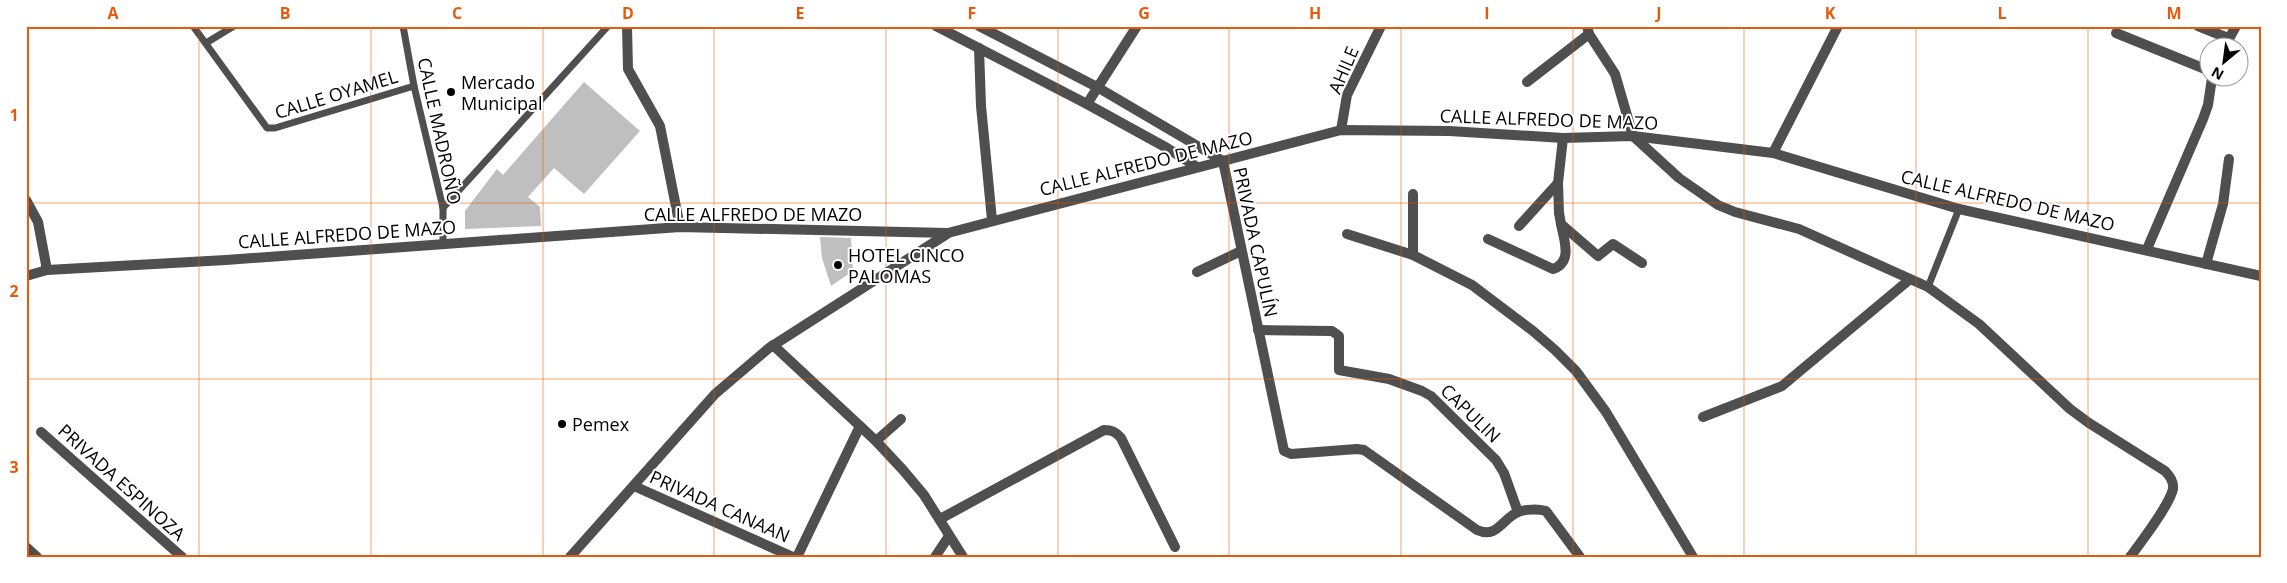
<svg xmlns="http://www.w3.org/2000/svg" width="2287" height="583" font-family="'Open Sans',sans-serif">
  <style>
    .building { fill: #bfbfbf }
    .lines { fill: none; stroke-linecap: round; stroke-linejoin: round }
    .service { stroke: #4f4f4f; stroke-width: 7 }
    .minor { stroke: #4f4f4f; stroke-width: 10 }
    .grid { fill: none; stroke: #e8590c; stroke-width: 1; stroke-opacity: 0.55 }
    .poi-dot { fill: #000; stroke: #fff; stroke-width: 2 }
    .labels { text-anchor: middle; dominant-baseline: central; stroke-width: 4; stroke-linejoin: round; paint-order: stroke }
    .street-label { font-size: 18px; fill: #000; stroke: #fff }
    .poi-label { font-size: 18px; fill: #000; stroke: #fff; text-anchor: start }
    .neatline { fill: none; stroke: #e8590c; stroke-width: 2 }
    .grid-label { font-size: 16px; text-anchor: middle; font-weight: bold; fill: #e8590c }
  </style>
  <rect width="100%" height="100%" fill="#fff"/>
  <!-- building -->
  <g class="building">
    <path d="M584 82 640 131 584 194 554 168 528 197 540 207 541 226 465 229V211L497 169 503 175Z"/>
    <path d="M820 237 851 238 853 271 831 286 822 258Z"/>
  </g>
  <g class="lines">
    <!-- service -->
    <g class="service">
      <path d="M193 26 267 128H275L414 86"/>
      <path d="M403 26 414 86 443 208V243"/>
      <path d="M206 43 234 26"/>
      <path d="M443 208 608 26"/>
      <path d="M1928 287 1959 209"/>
    </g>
    <!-- minor -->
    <g class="minor">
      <path d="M627 26 628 69 660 126 680 227"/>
      <path d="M936 26 1087 104 1167 148 1197 167"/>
      <path d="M979 26 1097 87 1223 161"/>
      <path d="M1587 26 1589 34 1615 74 1633 136 1679 178 1718 205 1735 212 1799 229 1928 287 1979 324 2070 409 2089 423 2165 471C2170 476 2174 482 2173 489 2169 506 2141 542 2130 557"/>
      <path d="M2198 26 2228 38"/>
      <path d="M2116 33 2210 71"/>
      <path d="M979 48 981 106 992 220"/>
      <path d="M2224 48 2236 26"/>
      <path d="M1527 82 1589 34"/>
      <path d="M1087 104 1137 26"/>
      <path d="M1341 130 1347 95 1381 26"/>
      <path d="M1773 153 1838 26"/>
      <path d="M1223 161 1284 451 1291 454 1357 449 1364 450 1477 530C1497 539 1502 519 1518 512 1525 509 1539 509 1546 511L1580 557"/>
      <path d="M1558 183 1559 213 1561 224 1598 256 1613 244 1642 263"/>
      <path d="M1413 194V255"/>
      <path d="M26 200 38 222 47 270"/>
      <path d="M1519 226 1558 183 1563 138"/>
      <path d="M1347 234 1413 255 1472 285 1533 331 1555 350 1576 371 1606 412 1693 557"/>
      <path d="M1488 239 1553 269C1573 262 1564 240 1561 224"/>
      <path d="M2147 249 2203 119 2208 105 2212 78"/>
      <path d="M2206 264 2223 204 2229 159"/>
      <path d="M1197 272 1241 251"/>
      <path d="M26 276 47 270 226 260 680 227 948 233 1341 130 1449 131 1563 138 1633 136 1773 153 1959 209 2261 276"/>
      <path d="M1258 330 1332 331 1339 336V370L1389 379 1422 391 1431 396 1496 460 1504 473 1518 512"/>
      <path d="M773 345 876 441 903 470 924 495 963 557"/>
      <path d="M1703 417 1782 386 1909 280"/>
      <path d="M41 432 182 557"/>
      <path d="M876 441 901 419"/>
      <path d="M634 486 793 557"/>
      <path d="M940 519 1104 430C1112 430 1116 432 1121 438L1175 547"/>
      <path d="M26 547 37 557"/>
      <path d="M570 557 715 394 769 348 947 234"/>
      <path d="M797 557 860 426"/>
      <path d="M935 557 949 536"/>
    </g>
  </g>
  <!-- grid -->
  <path class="grid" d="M199 26V557M371 26V557M543 26V557M714 26V557M886 26V557M1058 26V557M1229 26V557M1401 26V557M1573 26V557M1744 26V557M1916 26V557M2088 26V557M26 203H2261M26 379H2261"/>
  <!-- markers -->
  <g class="poi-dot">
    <circle cx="451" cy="92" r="5"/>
    <circle cx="838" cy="265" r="5"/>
    <circle cx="562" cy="424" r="5"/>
  </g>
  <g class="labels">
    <!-- street labels -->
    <g class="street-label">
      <text transform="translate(1343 70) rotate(-67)">AHILE</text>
      <text transform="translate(336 94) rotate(-17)">CALLE OYAMEL</text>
      <text transform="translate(1549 119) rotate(2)">CALLE ALFREDO DE MAZO</text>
      <text transform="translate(440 131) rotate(78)">CALLE MADROÑO</text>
      <text transform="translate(1146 163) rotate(-14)">CALLE ALFREDO DE MAZO</text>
      <text transform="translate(2008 200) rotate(13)">CALLE ALFREDO DE MAZO</text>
      <text x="753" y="214">CALLE ALFREDO DE MAZO</text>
      <text transform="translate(347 234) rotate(-4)">CALLE ALFREDO DE MAZO</text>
      <text transform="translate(1256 242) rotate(78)">PRIVADA CAPULÍN</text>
      <text transform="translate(1471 413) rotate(44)">CAPULIN</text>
      <text transform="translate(122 482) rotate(42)">PRIVADA ESPINOZA</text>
      <text transform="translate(720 506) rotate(24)">PRIVADA CANAAN</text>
    </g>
    <!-- poi labels -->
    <g class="poi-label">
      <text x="461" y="82">Mercado<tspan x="461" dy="21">Municipal</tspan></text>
      <text x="848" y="255">HOTEL CINCO<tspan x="848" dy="21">PALOMAS</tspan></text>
      <text x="572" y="424">Pemex</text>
    </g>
  </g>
  <!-- border -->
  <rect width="2287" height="583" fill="none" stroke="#ffffff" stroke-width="55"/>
  <!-- north arrow -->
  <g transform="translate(2224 62) rotate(209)"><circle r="24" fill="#ffffff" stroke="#999999"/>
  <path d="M0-4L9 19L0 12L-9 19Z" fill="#000000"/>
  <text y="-8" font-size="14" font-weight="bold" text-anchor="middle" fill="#000000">N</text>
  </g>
  <rect x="28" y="28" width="2232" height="528" class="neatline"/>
  <g class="grid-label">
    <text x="113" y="19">A</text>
    <text x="285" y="19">B</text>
    <text x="457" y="19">C</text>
    <text x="628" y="19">D</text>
    <text x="800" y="19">E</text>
    <text x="972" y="19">F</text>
    <text x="1144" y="19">G</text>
    <text x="1315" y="19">H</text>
    <text x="1487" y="19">I</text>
    <text x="1659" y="19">J</text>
    <text x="1830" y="19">K</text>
    <text x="2002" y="19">L</text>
    <text x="2174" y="19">M</text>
    <text x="14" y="121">1</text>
    <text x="14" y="297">2</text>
    <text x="14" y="473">3</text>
  </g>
</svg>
